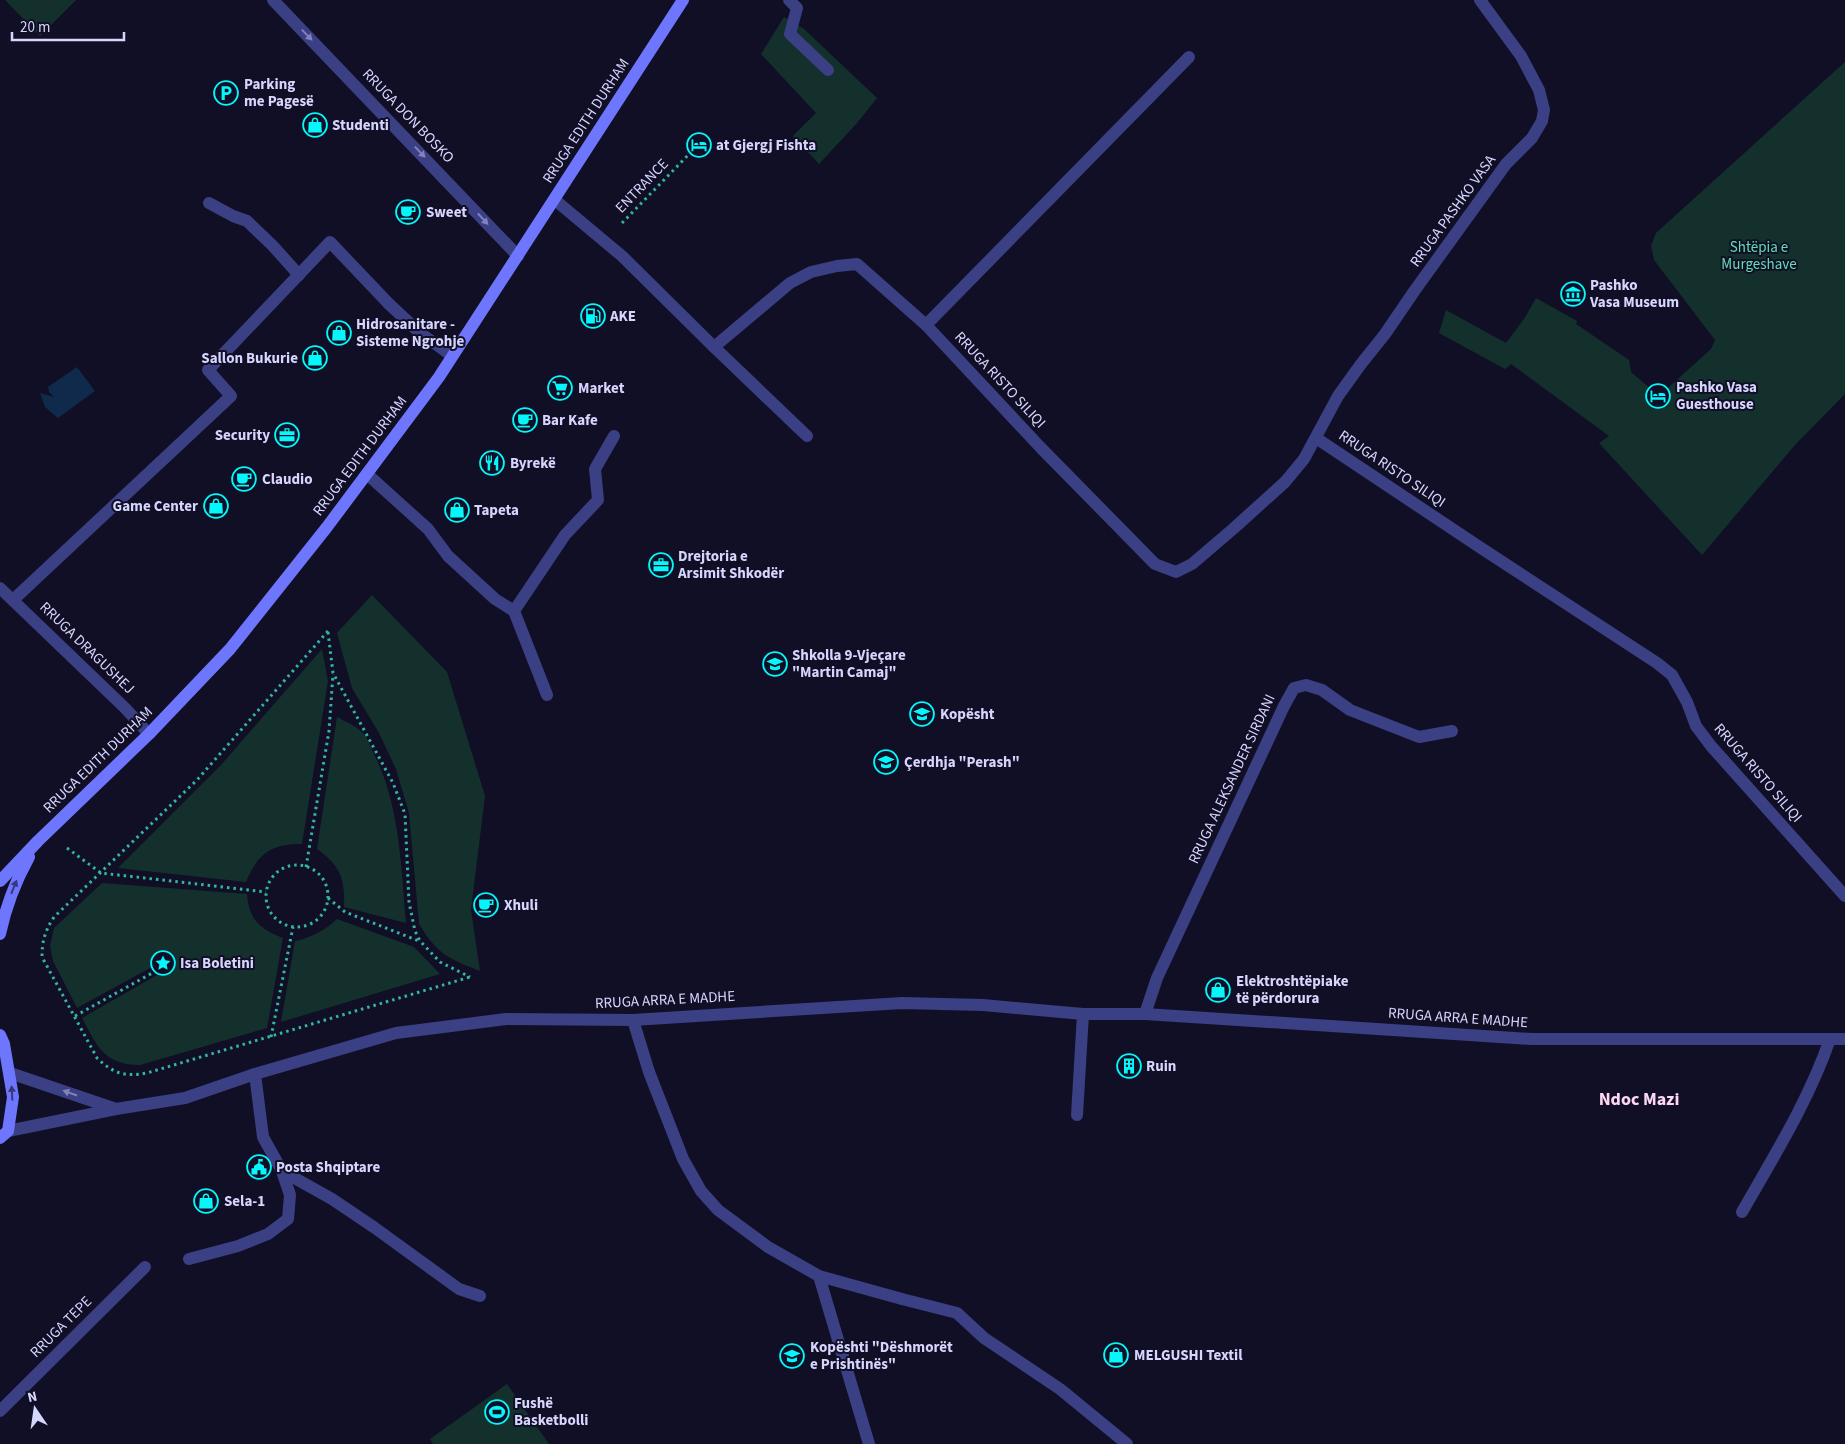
<svg xmlns="http://www.w3.org/2000/svg" width="1845" height="1444" font-family="'Source Sans 3',sans-serif">
  <style>
    .green { fill: #13302c }
    .water { fill: #0f2a4a }
    .lines { fill: none; stroke-linecap: round; stroke-linejoin: round }
    .path { stroke: #31b6a3; stroke-width: 3; stroke-dasharray: 2.5 4; stroke-linecap: butt }
    .lane { stroke: #3b3f84; stroke-width: 12 }
    .street { stroke: #3b3f84; stroke-width: 12 }
    .secondary { stroke: #6d76fd; stroke-width: 12 }
    .oneway { fill: #8182bb }
    .oneway2 { fill: #36387c }
    .labels { text-anchor: middle; dominant-baseline: central; stroke-width: 4; stroke-linejoin: round; paint-order: stroke }
    .poi-label { font-size: 15px; font-weight: bold; fill: #d6d5fe; stroke: #110f26; text-anchor: start }
    .street-label { font-size: 15px; fill: #d6d5fe; stroke: #110f26 }
    .park-label { font-size: 15px; fill: #61deb4; stroke: #110f26 }
    .quarter-label { font-size: 18px; font-weight: bold; fill: #fed7f3; stroke: #110f26 }
  </style>
  <rect width="100%" height="100%" fill="#110f26"/>
  <!-- green -->
  <g class="green">
    <path d="M5 0H76L40 36Z"/>
    <path d="M784 17 804 29 877 98 857 123 819 164 793 136 816 113 761 54Z"/>
    <path d="M1845 62V394L1795 445 1702 555 1599 443 1609 436 1511 364 1505 369 1439 333 1446 310 1506 343 1524 319 1536 298 1577 321 1576 324 1629 360 1631 372 1659 396 1711 349 1715 340 1654 260 1651 246 1656 233Z"/>
    <path d="M372 595 447 672 485 796 471 910 480 971C449 959 437 954 419 924L409 813 396 769 379 733 352 688 337 633Z"/>
    <path d="M322 649 328 681 302 844C271 844 258 853 246 882L118 868 221 765Z"/>
    <path d="M337 717C346 722 357 726 364 734 368 739 371 748 374 754 400 806 401 866 406 923L344 907C345 879 341 866 317 849Z"/>
    <path d="M102 883 247 894C249 920 260 929 283 938L267 1028 140 1065C104 1065 97 1046 82 1018L176 964 172 956 77 1008 53 961 50 946 54 928Z"/>
    <path d="M337 919 414 947 440 974 281 1022 295 941C311 938 325 930 337 919Z"/>
    <path d="M507 1384 549 1444H433L430 1439Z"/>
  </g>
  <!-- water -->
  <path class="water" d="M77 367 95 391 58 418 45 407 40 393 54 397 49 392 48 387Z"/>
  <g class="lines">
    <!-- path -->
    <g class="path">
      <path d="M622 223 696 147"/>
      <path d="M328 631 197 780 54 917C45 931 42 941 42 957L97 1058C114 1074 125 1077 147 1073L470 977"/>
      <path d="M328 632 333 673 393 783 405 814 409 902 415 931 420 941 440 962 470 977"/>
      <path d="M67 848 101 873 266 892"/>
      <circle cx="297" cy="896" r="31"/>
      <path d="M306 867 329 731 333 674"/>
      <path d="M328 898 345 912 419 941"/>
      <path d="M75 1016 154 972"/>
      <path d="M271 1037 293 927"/>
    </g>
    <!-- lane -->
    <g class="lane">
      <path d="M789 0 797 8 790 34 828 70"/>
      <path d="M389 304 419 332 452 356"/>
      <path d="M714 347 807 436"/>
      <path d="M367 474 428 529 448 556 495 599 514 611 547 695"/>
      <path d="M514 611 565 535 598 500 595 469 614 436"/>
      <path d="M255 1074 263 1137 282 1171"/>
      <path d="M1077 1115 1083 1014"/>
      <path d="M1742 1212C1774 1156 1809 1100 1830 1039"/>
      <path d="M902 1299 957 1313 984 1338 1060 1389 1127 1444"/>
      <path d="M0 1411 145 1267"/>
    </g>
    <!-- street -->
    <g class="street">
      <path d="M273 0 518 256"/>
      <path d="M555 200 622 256 714 347 790 283 811 272 837 266 857 264 926 325 1041 448 1155 564 1176 572 1192 564 1233 529 1285 482 1304 459 1338 396 1361 364 1385 334 1415 290 1506 164 1532 138 1542 121 1544 110 1539 90 1521 56 1480 0"/>
      <path d="M209 203 233 216 247 221 273 246 299 275"/>
      <path d="M926 325 1189 57"/>
      <path d="M1316 438 1481 548 1657 663 1672 675 1687 702 1696 726 1711 746 1845 896"/>
      <path d="M0 588 125 708 149 734"/>
      <path d="M13 600 231 396 208 370 330 242 389 304"/>
      <path d="M1145 1014 1157 978 1284 706 1294 688 1306 685 1322 690 1350 710 1419 737 1452 731"/>
      <path d="M633 1020 649 1072 683 1159 701 1191 718 1210 768 1247 819 1276 902 1299"/>
      <path d="M10 1073 116 1109"/>
      <path d="M8 1131 116 1109 185 1098 255 1074 396 1033 506 1019 633 1020 902 1003 983 1005 1083 1014H1145L1531 1039H1845"/>
      <path d="M282 1171 332 1199 375 1228 459 1289 480 1296"/>
      <path d="M189 1259 238 1246 268 1234 288 1219 290 1195 282 1171"/>
      <path d="M819 1276 869 1444"/>
    </g>
    <!-- secondary -->
    <g class="secondary">
      <path d="M0 881 38 841 149 734 230 649 327 527 439 377 683 0"/>
      <path d="M0 934C6 906 15 882 29 857"/>
      <path d="M0 1035 4 1044 13 1097 8 1131 0 1138"/>
    </g>
  </g>
  <!-- one-way arrows -->
  <defs><path id="oneway-solid" d="M-6-.8H1V-3.2L6.5 0L1 3.2V.8H-6Z" transform="scale(1.25)"/></defs>
  <g class="oneway">
    <use href="#oneway-solid" transform="translate(307 35) rotate(46)"/>
    <use href="#oneway-solid" transform="translate(420 152) rotate(46)"/>
    <use href="#oneway-solid" transform="translate(483 219) rotate(47)"/>
    <use href="#oneway-solid" transform="translate(70 1093) rotate(-161)"/>
  </g>
  <g class="oneway2">
    <use href="#oneway-solid" transform="translate(14 887) rotate(-68)"/>
    <use href="#oneway-solid" transform="translate(12 1093) rotate(-93)"/>
  </g>
  <!-- icons -->
  <defs>
    <g id="parking-ring" transform="scale(1.25)"><circle r="9.5" fill="#110f26" stroke="#04f8fb" stroke-width="1.5"/><path d="M-3.5-5.5H1a3.5 3.5 0 0 1 0 7H-1V5.5H-3.5ZM-1-3.4V-.6H.8a1.4 1.4 0 0 0 0-2.8Z" fill="#04f8fb"/></g>
    <g id="shop-ring" transform="scale(1.25)"><circle r="9.5" fill="#110f26" stroke="#04f8fb" stroke-width="1.5"/><path d="M-5-2.5h2.3a2.7 3.5 0 0 1 5.4 0H5L5.5 6h-11ZM-1.5-2.5h3a1.5 2.3 0 0 0-3 0Z" fill="#04f8fb"/></g>
    <g id="hotel-ring" transform="scale(1.25)"><circle r="9.5" fill="#110f26" stroke="#04f8fb" stroke-width="1.5"/><path d="M-6-4.5h1.5V1H6V5H4.5V3h-9V5H-6ZM-4 0a1.8 1.8 0 1 1 3.6 0ZM.5 0V-2.5h3Q6-2.5 6 0Z" fill="#04f8fb"/></g>
    <g id="cafe-ring" transform="scale(1.25)"><circle r="9.5" fill="#110f26" stroke="#04f8fb" stroke-width="1.5"/><path d="M-5.5-4.5H6V0H3Q3 3.5 0 3.5H-2.5Q-5.5 3.5-5.5 0ZM3-3.2v2h1.7v-2ZM-6 4.5H4V6H-6Z" fill="#04f8fb"/></g>
    <g id="museum-ring" transform="scale(1.25)"><circle r="9.5" fill="#110f26" stroke="#04f8fb" stroke-width="1.5"/><path d="M0-6L6-3V-2H-6V-3ZM-5-1h2V3h-2ZM-1-1h2V3h-2ZM3-1h2V3H3ZM-6 4H6V6H-6Z" fill="#04f8fb"/></g>
    <g id="fuel-ring" transform="scale(1.25)"><circle r="9.5" fill="#110f26" stroke="#04f8fb" stroke-width="1.5"/><path d="M-5.5-6h7V0h2V4h1.3V-2.5L3-4.5l.8-.8L6-3V5H2.5V1h-1V6h-7ZM-4.2-4.7v3.2H.2V-4.7Z" fill="#04f8fb"/></g>
    <g id="supermarket-ring" transform="scale(1.25)"><circle r="9.5" fill="#110f26" stroke="#04f8fb" stroke-width="1.5"/><path d="M-6-5.5h2.5l.6 2H6L4.5 2H-2.5L-4.4-4H-6ZM-1.5 3.2a1.3 1.3 0 1 0 .1 0ZM3 3.2a1.3 1.3 0 1 0 .1 0Z" fill="#04f8fb"/></g>
    <g id="office-ring" transform="scale(1.25)"><circle r="9.5" fill="#110f26" stroke="#04f8fb" stroke-width="1.5"/><path d="M-6-3h4V-5.5h4V-3h4V5H-6ZM-1-4.5V-3h2v-1.5ZM-6 0V1H6V0Z" fill="#04f8fb"/></g>
    <g id="restaurant-ring" transform="scale(1.25)"><circle r="9.5" fill="#110f26" stroke="#04f8fb" stroke-width="1.5"/><path d="M-5-6h1v4h1v-4h1v4h1v-4h1v5L-1.5 .5V6h-2V.5L-5-1ZM5-6V6H3V1.5H1.5Q1.5-4 5-6Z" fill="#04f8fb"/></g>
    <g id="school-ring" transform="scale(1.25)"><circle r="9.5" fill="#110f26" stroke="#04f8fb" stroke-width="1.5"/><path d="M0-5L7-2L0 1L-7-2ZM-4 1L0 2.5L4 1V4Q0 6-4 4Z" fill="#04f8fb"/></g>
    <g id="sight-ring" transform="scale(1.25)"><circle r="9.5" fill="#110f26" stroke="#04f8fb" stroke-width="1.5"/><path d="M0-6L1.8-2.2L6-1.7L2.9 1.2L3.7 5.4L0 3.3L-3.7 5.4L-2.9 1.2L-6-1.7L-1.8-2.2Z" fill="#04f8fb"/></g>
    <g id="building-ring" transform="scale(1.25)"><circle r="9.5" fill="#110f26" stroke="#04f8fb" stroke-width="1.5"/><path d="M-4-6H4V6H1V3H-1V6H-4ZM-2.5-4.3h1.7v1.8h-1.7ZM.8-4.3h1.7v1.8H.8ZM-2.5-1h1.7V.8h-1.7ZM.8-1h1.7V.8H.8Z" fill="#04f8fb"/></g>
    <g id="civic-ring" transform="scale(1.25)"><circle r="9.5" fill="#110f26" stroke="#04f8fb" stroke-width="1.5"/><path d="M-.6-6.5H3V-4.5H.6V-3L4-1V1h2V6H-6V1h2V-1L-.6-3ZM-1.2 2.5V6h2.4V2.5Z" fill="#04f8fb"/></g>
    <g id="stadium-ring" transform="scale(1.25)"><circle r="9.5" fill="#110f26" stroke="#04f8fb" stroke-width="1.5"/><path d="M0-5a6.5 5 0 1 0 0 10a6.5 5 0 1 0 0-10ZM-3.5-1.8h7v3.6h-7Z" fill="#04f8fb"/></g>
  </defs>
  <g fill-rule="evenodd">
    <use href="#parking-ring" x="226" y="93"/>
    <use href="#shop-ring" x="315" y="125"/>
    <use href="#hotel-ring" x="699" y="145"/>
    <use href="#cafe-ring" x="408" y="212"/>
    <use href="#museum-ring" x="1573" y="294"/>
    <use href="#fuel-ring" x="593" y="316"/>
    <use href="#shop-ring" x="339" y="333"/>
    <use href="#shop-ring" x="315" y="358"/>
    <use href="#supermarket-ring" x="560" y="388"/>
    <use href="#hotel-ring" x="1658" y="396"/>
    <use href="#cafe-ring" x="525" y="420"/>
    <use href="#office-ring" x="287" y="435"/>
    <use href="#restaurant-ring" x="492" y="463"/>
    <use href="#cafe-ring" x="244" y="479"/>
    <use href="#shop-ring" x="216" y="506"/>
    <use href="#shop-ring" x="457" y="510"/>
    <use href="#office-ring" x="661" y="565"/>
    <use href="#school-ring" x="775" y="664"/>
    <use href="#school-ring" x="922" y="714"/>
    <use href="#school-ring" x="886" y="762"/>
    <use href="#cafe-ring" x="486" y="905"/>
    <use href="#sight-ring" x="163" y="963"/>
    <use href="#shop-ring" x="1218" y="990"/>
    <use href="#building-ring" x="1129" y="1066"/>
    <use href="#civic-ring" x="259" y="1167"/>
    <use href="#shop-ring" x="206" y="1201"/>
    <use href="#shop-ring" x="1116" y="1355"/>
    <use href="#school-ring" x="792" y="1356"/>
    <use href="#stadium-ring" x="497" y="1412"/>
  </g>
  <g class="labels">
    <!-- poi labels -->
    <g class="poi-label">
      <text x="244" y="84">Parking<tspan x="244" dy="17">me Pagesë</tspan></text>
      <text x="332" y="125">Studenti</text>
      <text x="716" y="145">at Gjergj Fishta</text>
      <text x="426" y="212">Sweet</text>
      <text x="1590" y="285">Pashko<tspan x="1590" dy="17">Vasa Museum</tspan></text>
      <text x="610" y="316">AKE</text>
      <text x="356" y="324">Hidrosanitare -<tspan x="356" dy="17">Sisteme Ngrohje</tspan></text>
      <text x="298" y="358" text-anchor="end">Sallon Bukurie</text>
      <text x="1676" y="387">Pashko Vasa<tspan x="1676" dy="17">Guesthouse</tspan></text>
      <text x="578" y="388">Market</text>
      <text x="542" y="420">Bar Kafe</text>
      <text x="270" y="435" text-anchor="end">Security</text>
      <text x="510" y="463">Byrekë</text>
      <text x="262" y="479">Claudio</text>
      <text x="198" y="506" text-anchor="end">Game Center</text>
      <text x="474" y="510">Tapeta</text>
      <text x="678" y="556">Drejtoria e<tspan x="678" dy="17">Arsimit Shkodër</tspan></text>
      <text x="792" y="655">Shkolla 9-Vjeçare<tspan x="792" dy="17">"Martin Camaj"</tspan></text>
      <text x="940" y="714">Kopësht</text>
      <text x="904" y="762">Çerdhja "Perash"</text>
      <text x="504" y="905">Xhuli</text>
      <text x="180" y="963">Isa Boletini</text>
      <text x="1236" y="981">Elektroshtëpiake<tspan x="1236" dy="17">të përdorura</tspan></text>
      <text x="1146" y="1066">Ruin</text>
      <text x="276" y="1167">Posta Shqiptare</text>
      <text x="224" y="1201">Sela-1</text>
      <text x="810" y="1347">Kopështi "Dëshmorët<tspan x="810" dy="17">e Prishtinës"</tspan></text>
      <text x="1134" y="1355">MELGUSHI Textil</text>
      <text x="514" y="1403">Fushë<tspan x="514" dy="17">Basketbolli</tspan></text>
    </g>
    <!-- street labels -->
    <g class="street-label">
      <text transform="translate(408 116) rotate(46)">RRUGA DON BOSKO</text>
      <text transform="translate(586 121) rotate(-57)">RRUGA EDITH DURHAM</text>
      <text transform="translate(642 186) rotate(-46)">ENTRANCE</text>
      <text transform="translate(1453 211) rotate(-54)">RRUGA PASHKO VASA</text>
      <text transform="translate(1000 380) rotate(47)">RRUGA RISTO SILIQI</text>
      <text transform="translate(360 456) rotate(-53)">RRUGA EDITH DURHAM</text>
      <text transform="translate(1392 469) rotate(34)">RRUGA RISTO SILIQI</text>
      <text transform="translate(87 648) rotate(44)">RRUGA DRAGUSHEJ</text>
      <text transform="translate(98 760) rotate(-44)">RRUGA EDITH DURHAM</text>
      <text transform="translate(1758 773) rotate(49)">RRUGA RISTO SILIQI</text>
      <text transform="translate(1232 779) rotate(-65)">RRUGA ALEKSANDER SIRDANI</text>
      <text transform="translate(665 1000) rotate(-3)">RRUGA ARRA E MADHE</text>
      <text transform="translate(1458 1018) rotate(4)">RRUGA ARRA E MADHE</text>
      <text transform="translate(61 1327) rotate(-45)">RRUGA TEPE</text>
    </g>
    <!-- park labels -->
    <g class="park-label">
      <text x="1759" y="247">Shtëpia e<tspan x="1759" dy="17">Murgeshave</tspan></text>
    </g>
    <!-- quarter labels -->
    <g class="quarter-label">
      <text x="1639" y="1099">Ndoc Mazi</text>
    </g>
  </g>
  <!-- north arrow -->
  <g transform="translate(35 1409) rotate(347)" stroke="#110f26" stroke-width="4" paint-order="stroke">
  <path d="M0-4L9 19L0 12L-9 19Z" fill="#d6d5fe"/>
  <text y="-8" font-size="14" font-weight="bold" text-anchor="middle" fill="#d6d5fe">N</text>
  </g>
  <!-- scale -->
  <path d="M12 32v8h112v-8" fill="none" stroke="#d6d5fe" stroke-width="2.5"/>
  <text x="20" y="32" font-size="15" fill="#d6d5fe" stroke="#110f26" stroke-width="4" paint-order="stroke">20 m</text>
</svg>
